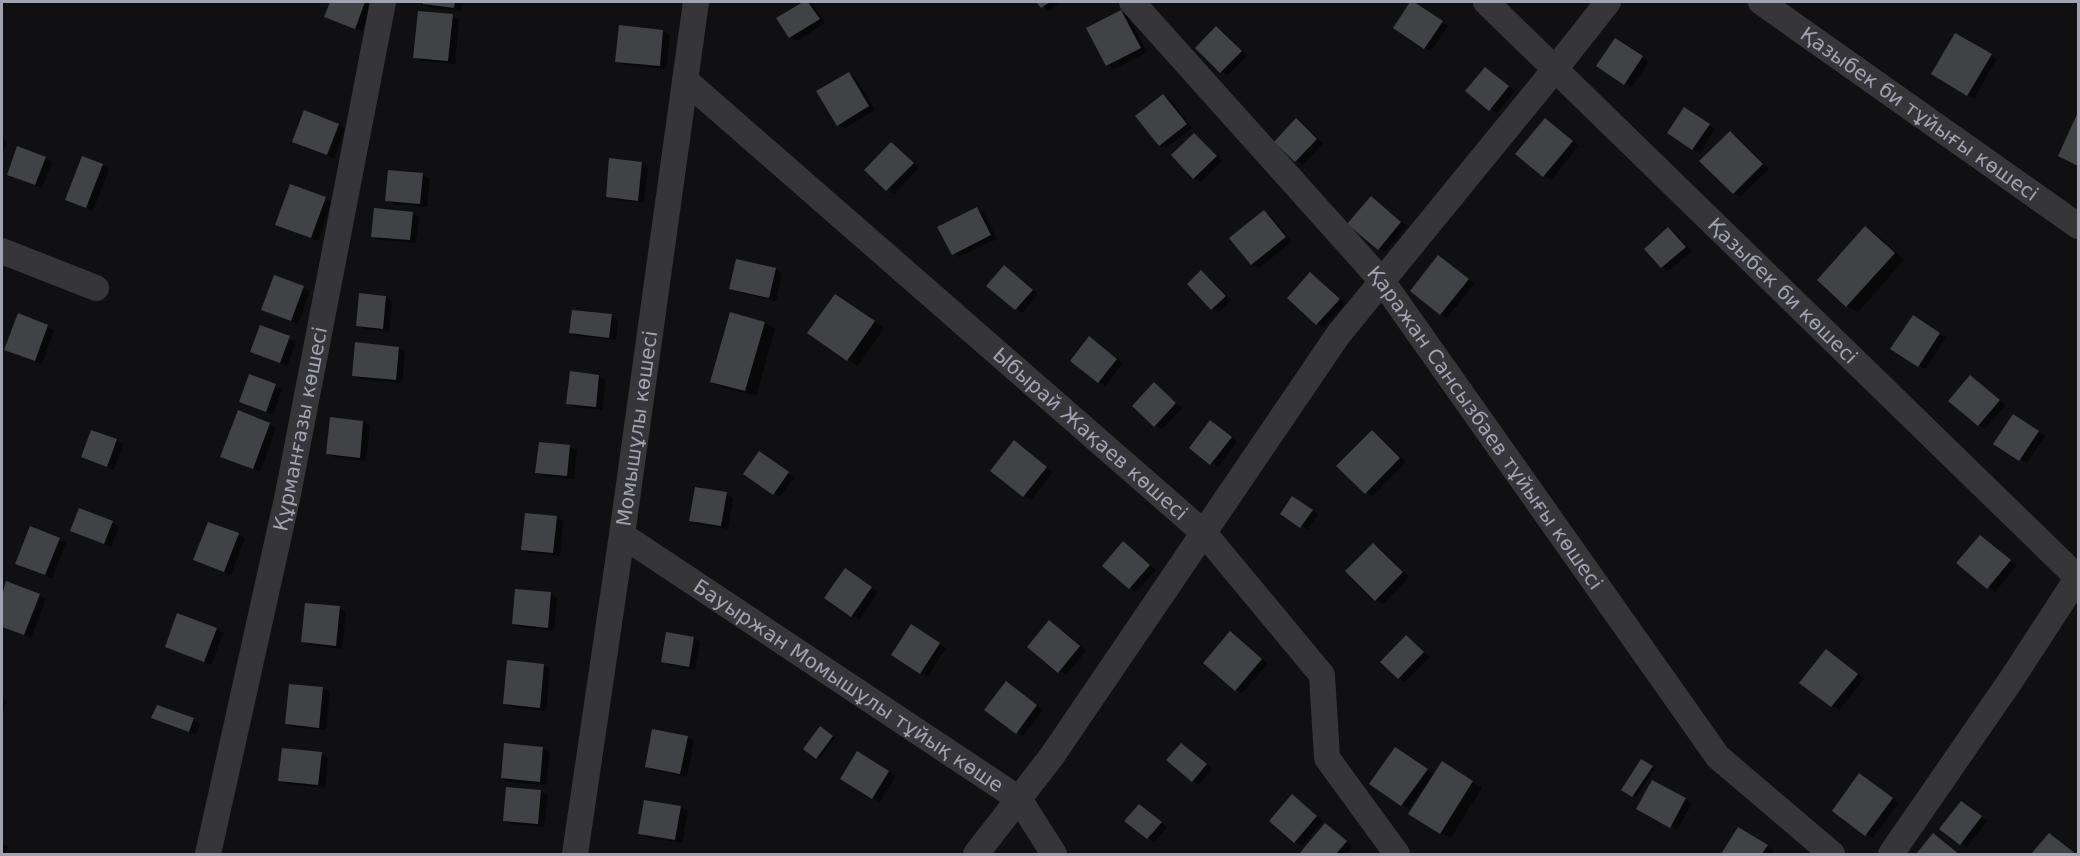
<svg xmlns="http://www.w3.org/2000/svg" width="2080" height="856" font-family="'DejaVu Sans',sans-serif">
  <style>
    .shadow { fill: #0007 }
    .building { fill: #414246 }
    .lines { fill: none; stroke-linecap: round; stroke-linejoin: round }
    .minor { stroke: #36363a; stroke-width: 26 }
    .labels { text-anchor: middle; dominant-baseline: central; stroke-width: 6; stroke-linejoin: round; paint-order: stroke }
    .street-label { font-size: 20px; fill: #a2a3b0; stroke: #0b0b0b }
  </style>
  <rect width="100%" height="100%" fill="#100f11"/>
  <!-- shadow -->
  <g class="shadow">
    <path d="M332 2H373L362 31 326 17Z"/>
    <path d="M424 2H462L461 11 431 8 424 4Z"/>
    <path d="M806 2 813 5 825 23 797 41 791 37 779 19Z"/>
    <path d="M1038 2H1061L1049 11Z"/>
    <path d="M1418 6 1448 26 1431 51 1425 48Z"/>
    <path d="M1121 11 1128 15 1147 52 1114 69 1107 65Z"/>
    <path d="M452 16 459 20 455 64 421 61 415 57Z"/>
    <path d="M1216 27 1223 31 1247 56 1228 75 1221 71Z"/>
    <path d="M663 31 670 35 666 69 624 65 617 61Z"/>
    <path d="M1956 35 1997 59 1974 98 1933 73Z"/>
    <path d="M1622 44 1649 61 1632 87 1599 66Z"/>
    <path d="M849 73 855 77 875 110 845 128 838 125Z"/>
    <path d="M1492 73 1515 91 1497 113 1490 109Z"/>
    <path d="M1163 96 1170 99 1192 128 1166 148 1160 145Z"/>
    <path d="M1691 113 1715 129 1700 153 1669 133Z"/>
    <path d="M2078 116V165L2060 155Z"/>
    <path d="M1296 120 1323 143 1303 165 1276 142Z"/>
    <path d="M1546 120 1579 146 1551 180 1517 153Z"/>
    <path d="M338 125 345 129 334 158 294 142Z"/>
    <path d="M1730 133 1737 136 1769 169 1740 197 1734 193Z"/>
    <path d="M1194 135 1201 139 1222 161 1201 182 1194 178Z"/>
    <path d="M2 138 7 142 2 157Z"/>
    <path d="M891 144 919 168 894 194 866 170Z"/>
    <path d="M46 158 52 162 42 188 15 178Z"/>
    <path d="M641 163 648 167 644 203 614 200 607 196Z"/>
    <path d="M102 165 109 169 93 211 67 200Z"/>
    <path d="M390 171 423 175 430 178 427 207 394 204 387 200Z"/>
    <path d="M291 185 332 202 318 241 277 224Z"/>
    <path d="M1371 198 1407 226 1385 252 1379 248Z"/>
    <path d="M977 209 984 213 997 239 959 257 953 253Z"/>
    <path d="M1264 212 1271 216 1292 242 1259 268 1252 264Z"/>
    <path d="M412 213 419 217 416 243 380 240 373 236Z"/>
    <path d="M1865 228 1876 234 1904 260 1858 312 1847 306 1819 280Z"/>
    <path d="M1669 229 1675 233 1692 251 1669 271 1662 267 1646 249Z"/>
    <path d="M738 261 776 270 782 274 776 301 738 292 731 288Z"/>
    <path d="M1445 261 1474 284 1447 318 1441 314Z"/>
    <path d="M1011 271 1038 294 1022 313 988 286Z"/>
    <path d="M1202 272 1208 276 1231 300 1219 312 1212 309Z"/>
    <path d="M1311 274 1346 303 1324 327 1317 323Z"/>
    <path d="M275 277 310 291 298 324 270 313Z"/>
    <path d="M386 297 392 301 389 332 364 329 357 325Z"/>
    <path d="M845 301 884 328 858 366 809 333Z"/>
    <path d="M19 315 54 330 42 364 13 353Z"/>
    <path d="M611 316 618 320 616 340 578 336 571 333Z"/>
    <path d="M1913 317 1946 338 1925 369 1919 366Z"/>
    <path d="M764 323 775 329 756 396 722 387 711 381Z"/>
    <path d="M261 327 296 342 287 366 252 351Z"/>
    <path d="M1096 342 1123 363 1105 386 1099 382Z"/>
    <path d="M399 348 405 352 402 383 360 379 353 375Z"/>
    <path d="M571 373 599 376 606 380 602 410 574 407 568 403Z"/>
    <path d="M250 376 282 389 273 415 240 401Z"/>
    <path d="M1970 377 2006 405 1985 429 1979 425Z"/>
    <path d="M1154 384 1182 408 1162 429 1155 425Z"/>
    <path d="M239 412 276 428 260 472 222 456Z"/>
    <path d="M2013 416 2045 436 2027 463 1995 443Z"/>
    <path d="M331 419 363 422 370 426 366 461 335 457 328 453Z"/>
    <path d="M1217 426 1237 442 1218 467 1211 463Z"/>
    <path d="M92 432 123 444 114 470 83 457Z"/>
    <path d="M1372 432 1378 436 1406 462 1373 496 1366 492Z"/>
    <path d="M540 444 570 447 577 450 574 479 544 476 537 472Z"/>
    <path d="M1021 446 1053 472 1031 500 992 471Z"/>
    <path d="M766 457 794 477 780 497 774 493Z"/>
    <path d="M726 494 733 498 728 529 697 524 691 520Z"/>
    <path d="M1299 502 1318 514 1308 530 1282 514Z"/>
    <path d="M556 518 563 521 560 556 529 553 523 549Z"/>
    <path d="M112 523 119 526 111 547 72 531Z"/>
    <path d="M31 528 66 543 52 578 24 567Z"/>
    <path d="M238 535 245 538 231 575 195 560Z"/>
    <path d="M1980 537 2017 565 1995 592 1958 563Z"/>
    <path d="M1124 543 1156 570 1136 592 1130 588Z"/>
    <path d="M1373 545 1380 548 1409 577 1383 604 1376 600 1347 571Z"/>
    <path d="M852 574 878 592 859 620 826 597Z"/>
    <path d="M7 583 46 599 31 638 2 627V599Z"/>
    <path d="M551 594 557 598 554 631 520 627 514 623Z"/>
    <path d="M339 608 346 612 342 649 309 645 303 641Z"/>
    <path d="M1056 626 1086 651 1066 675 1059 671Z"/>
    <path d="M216 629 223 633 211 665 166 646Z"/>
    <path d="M918 629 946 648 928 676 893 654Z"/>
    <path d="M1231 633 1268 664 1242 693 1235 689Z"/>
    <path d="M1406 637 1430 657 1405 682 1399 678Z"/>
    <path d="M694 638 700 642 695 670 670 665 663 661Z"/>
    <path d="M1833 654 1864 679 1839 710 1801 682Z"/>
    <path d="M544 665 550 669 546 711 511 707 504 703Z"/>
    <path d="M291 686 323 689 330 692 326 730 293 727 287 724Z"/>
    <path d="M1013 687 1043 710 1023 736 1017 732Z"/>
    <path d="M2 698 7 701 2 715Z"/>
    <path d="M153 718 193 720 200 724 196 735Z"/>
    <path d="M820 728 835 738 819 759 805 749Z"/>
    <path d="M687 737 694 741 687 777 653 770 647 766Z"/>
    <path d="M506 744 543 748 550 752 546 785 509 782 502 778Z"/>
    <path d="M1188 749 1212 769 1199 785 1193 781Z"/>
    <path d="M857 753 895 776 880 802 842 778Z"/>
    <path d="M1402 753 1435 775 1452 769 1482 788 1451 838 1441 833 1425 791 1423 789 1409 809 1372 784Z"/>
    <path d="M321 754 328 758 325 788 287 784 280 780Z"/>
    <path d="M1642 761 1655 769 1636 797 1623 789Z"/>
    <path d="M1866 779 1899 803 1873 838 1866 834Z"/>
    <path d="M1652 782 1692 803 1677 830 1638 809Z"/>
    <path d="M508 789 541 792 548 796 544 827 511 824 504 820Z"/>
    <path d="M1299 800 1323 821 1302 846 1295 842Z"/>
    <path d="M646 801 681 808 688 811 682 843 647 837 640 833Z"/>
    <path d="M1968 806 1987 821 1967 847 1961 843Z"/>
    <path d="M1146 809 1167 827 1155 842 1126 821Z"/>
    <path d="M1325 825 1353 846 1346 854H1301Z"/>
    <path d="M1738 829 1774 850 1771 854H1723Z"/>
    <path d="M1933 835 1944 841 1960 854H1918Z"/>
    <path d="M2049 835 2056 839 2075 854H2033Z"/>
    <path d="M2 843 9 847 6 854H2Z"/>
  </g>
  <!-- building -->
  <g class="building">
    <path d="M330 2H365L355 29 324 17Z"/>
    <path d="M423 2H455L454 8 423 4Z"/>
    <path d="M803 2H808L820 19 789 38 776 18Z"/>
    <path d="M1036 2H1050L1041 8Z"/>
    <path d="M1410 2H1414L1443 21 1424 49 1393 28Z"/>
    <path d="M1121 10 1141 48 1106 66 1086 28Z"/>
    <path d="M418 11 453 14 448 61 413 58Z"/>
    <path d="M619 25 663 30 660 66 615 62Z"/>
    <path d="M1216 26 1242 51 1220 73 1195 48Z"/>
    <path d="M1955 33 1992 54 1967 96 1931 74Z"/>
    <path d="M1615 38 1643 56 1624 85 1596 66Z"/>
    <path d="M1485 67 1509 86 1489 111 1465 91Z"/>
    <path d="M849 72 869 106 837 126 816 91Z"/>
    <path d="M1163 94 1187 124 1159 146 1135 116Z"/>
    <path d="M1684 107 1710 124 1692 150 1667 133Z"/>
    <path d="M304 110 339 124 327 155 292 142Z"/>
    <path d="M2078 112V166L2058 156Z"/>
    <path d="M1296 118 1317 139 1295 162 1274 142Z"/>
    <path d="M1545 118 1573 141 1543 177 1515 154Z"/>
    <path d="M1730 131 1763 164 1733 194 1699 161Z"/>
    <path d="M1194 133 1217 156 1193 179 1171 155Z"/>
    <path d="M891 142 914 163 886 191 864 170Z"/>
    <path d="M17 146 46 157 35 185 7 175Z"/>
    <path d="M82 156 103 164 86 208 65 200Z"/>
    <path d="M609 158 642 162 638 201 606 197Z"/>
    <path d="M388 170 423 173 420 204 385 201Z"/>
    <path d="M290 184 326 197 311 238 275 225Z"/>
    <path d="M1371 196 1401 222 1378 250 1347 224Z"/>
    <path d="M977 207 991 235 952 255 937 227Z"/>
    <path d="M374 208 413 212 410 240 371 237Z"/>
    <path d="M1264 210 1286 237 1251 265 1229 238Z"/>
    <path d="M1865 226 1895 253 1846 307 1817 280Z"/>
    <path d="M1668 227 1686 247 1661 268 1644 249Z"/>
    <path d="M1438 255 1469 279 1440 315 1410 291Z"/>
    <path d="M736 259 776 268 769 298 729 289Z"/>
    <path d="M1004 265 1033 290 1015 310 986 286Z"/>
    <path d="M1201 270 1226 296 1211 310 1187 284Z"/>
    <path d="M1310 272 1340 299 1316 325 1287 298Z"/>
    <path d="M274 275 304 286 291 321 261 310Z"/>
    <path d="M359 293 386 296 383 329 356 326Z"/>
    <path d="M835 294 875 321 847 361 807 333Z"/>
    <path d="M572 310 612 314 609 338 569 333Z"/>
    <path d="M730 312 765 322 745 391 710 382Z"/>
    <path d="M18 313 48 325 35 361 4 350Z"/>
    <path d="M1913 315 1940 333 1918 367 1890 349Z"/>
    <path d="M260 325 290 336 280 363 250 352Z"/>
    <path d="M1089 336 1117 359 1098 383 1070 361Z"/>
    <path d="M355 342 399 347 396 380 352 376Z"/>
    <path d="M570 371 599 375 596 407 566 404Z"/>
    <path d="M249 374 276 384 266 412 239 402Z"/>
    <path d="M1970 375 2000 400 1978 426 1948 401Z"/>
    <path d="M1154 382 1176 403 1154 427 1132 406Z"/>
    <path d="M238 410 270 423 253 469 220 457Z"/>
    <path d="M2013 414 2039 431 2019 461 1993 444Z"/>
    <path d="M330 417 363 421 360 458 326 454Z"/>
    <path d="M1210 420 1232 437 1210 465 1189 448Z"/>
    <path d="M91 430 117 439 107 467 81 457Z"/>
    <path d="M1372 430 1400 458 1365 494 1336 466Z"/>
    <path d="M1014 440 1047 467 1023 497 990 471Z"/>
    <path d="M539 442 570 445 567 476 535 473Z"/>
    <path d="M759 451 789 472 773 495 743 474Z"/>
    <path d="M695 487 727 492 721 526 689 521Z"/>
    <path d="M1292 496 1313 510 1300 528 1280 514Z"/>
    <path d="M79 508 113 521 104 544 70 531Z"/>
    <path d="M525 513 557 516 553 553 521 550Z"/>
    <path d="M208 522 239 533 224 572 193 560Z"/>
    <path d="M30 526 60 538 45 575 15 564Z"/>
    <path d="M1980 535 2011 560 1987 589 1956 563Z"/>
    <path d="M1123 541 1150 565 1129 589 1102 566Z"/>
    <path d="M1373 543 1403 572 1375 601 1345 571Z"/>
    <path d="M845 568 872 587 851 617 824 598Z"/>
    <path d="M6 581 40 594 24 635 2 627V595Z"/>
    <path d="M515 589 551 592 548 628 512 624Z"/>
    <path d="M305 603 340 606 336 646 301 642Z"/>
    <path d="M177 613 217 628 204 662 165 647Z"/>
    <path d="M1049 620 1080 646 1058 673 1027 647Z"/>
    <path d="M911 624 940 643 920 674 891 655Z"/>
    <path d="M1230 631 1262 659 1235 691 1203 663Z"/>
    <path d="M666 632 694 637 689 667 661 662Z"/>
    <path d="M1406 635 1424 652 1398 679 1380 662Z"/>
    <path d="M1826 649 1858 674 1831 707 1799 683Z"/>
    <path d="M507 660 544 664 540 708 503 704Z"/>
    <path d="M1006 681 1037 705 1016 734 984 710Z"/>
    <path d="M289 684 323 687 319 728 285 724Z"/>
    <path d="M157 705 194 718 189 732 151 718Z"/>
    <path d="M820 726 833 736 816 759 803 749Z"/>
    <path d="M652 729 688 736 680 774 645 767Z"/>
    <path d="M504 743 543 747 540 782 501 778Z"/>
    <path d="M1181 743 1207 764 1192 782 1166 760Z"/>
    <path d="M1395 747 1428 769 1401 806 1369 784Z"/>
    <path d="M282 748 322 752 318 785 278 781Z"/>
    <path d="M857 751 889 771 872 799 840 779Z"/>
    <path d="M1641 759 1653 766 1632 797 1621 790Z"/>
    <path d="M1442 761 1473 781 1440 834 1408 814Z"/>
    <path d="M1859 773 1893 798 1865 836 1832 811Z"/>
    <path d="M1652 780 1686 798 1670 828 1636 809Z"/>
    <path d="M506 787 541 790 538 824 503 821Z"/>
    <path d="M1292 794 1317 816 1294 843 1269 821Z"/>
    <path d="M644 800 681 806 675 840 638 834Z"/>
    <path d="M1961 801 1982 816 1960 845 1939 829Z"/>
    <path d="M1139 804 1162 822 1147 839 1124 821Z"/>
    <path d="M1325 823 1347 841 1336 854H1299Z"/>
    <path d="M1738 827 1768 845 1762 854H1721Z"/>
    <path d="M1933 833 1959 854H1916Z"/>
    <path d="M2049 833 2076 854H2031Z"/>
  </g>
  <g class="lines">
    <!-- minor -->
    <g class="minor">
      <path id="s1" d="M1132 2 1382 281 1718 757 1832 854"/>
      <path id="s2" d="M1486 2 2078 578"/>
      <path id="s3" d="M1761 2 2078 226"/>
      <path id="s4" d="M685 80 1204 533 1322 675 1327 758 1397 854"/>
      <path d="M2 251 96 288"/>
      <path id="s5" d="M622 535 1019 799 1054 854"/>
      <path id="s6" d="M208 854 288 494 383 2"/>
      <path id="s7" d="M575 854 622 535 696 2"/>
      <path d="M976 854 1052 756 1338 335 1556 68 1608 2"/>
      <path d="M1891 854 2011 680 2078 577"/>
    </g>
  </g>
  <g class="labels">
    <!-- street labels -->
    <g class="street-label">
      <text stroke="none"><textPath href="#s3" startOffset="194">Қазыбек би тұйығы көшесі</textPath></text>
      <text stroke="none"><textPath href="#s2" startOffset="414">Қазыбек би көшесі</textPath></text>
      <text stroke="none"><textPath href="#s7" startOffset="430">Момышұлы көшесі</textPath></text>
      <text stroke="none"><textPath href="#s1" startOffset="554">Қаражан Сансызбаев тұйығы көшесі</textPath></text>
      <text stroke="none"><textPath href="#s6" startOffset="435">Құрманғазы көшесі</textPath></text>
      <text stroke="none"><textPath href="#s4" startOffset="538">Ыбырай Жақаев көшесі</textPath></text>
      <text stroke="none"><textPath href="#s5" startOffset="272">Бауыржан Момышұлы тұйық көше</textPath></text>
    </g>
  </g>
  <!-- border -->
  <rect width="2080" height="856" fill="none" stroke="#a2a3b0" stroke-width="6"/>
</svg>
